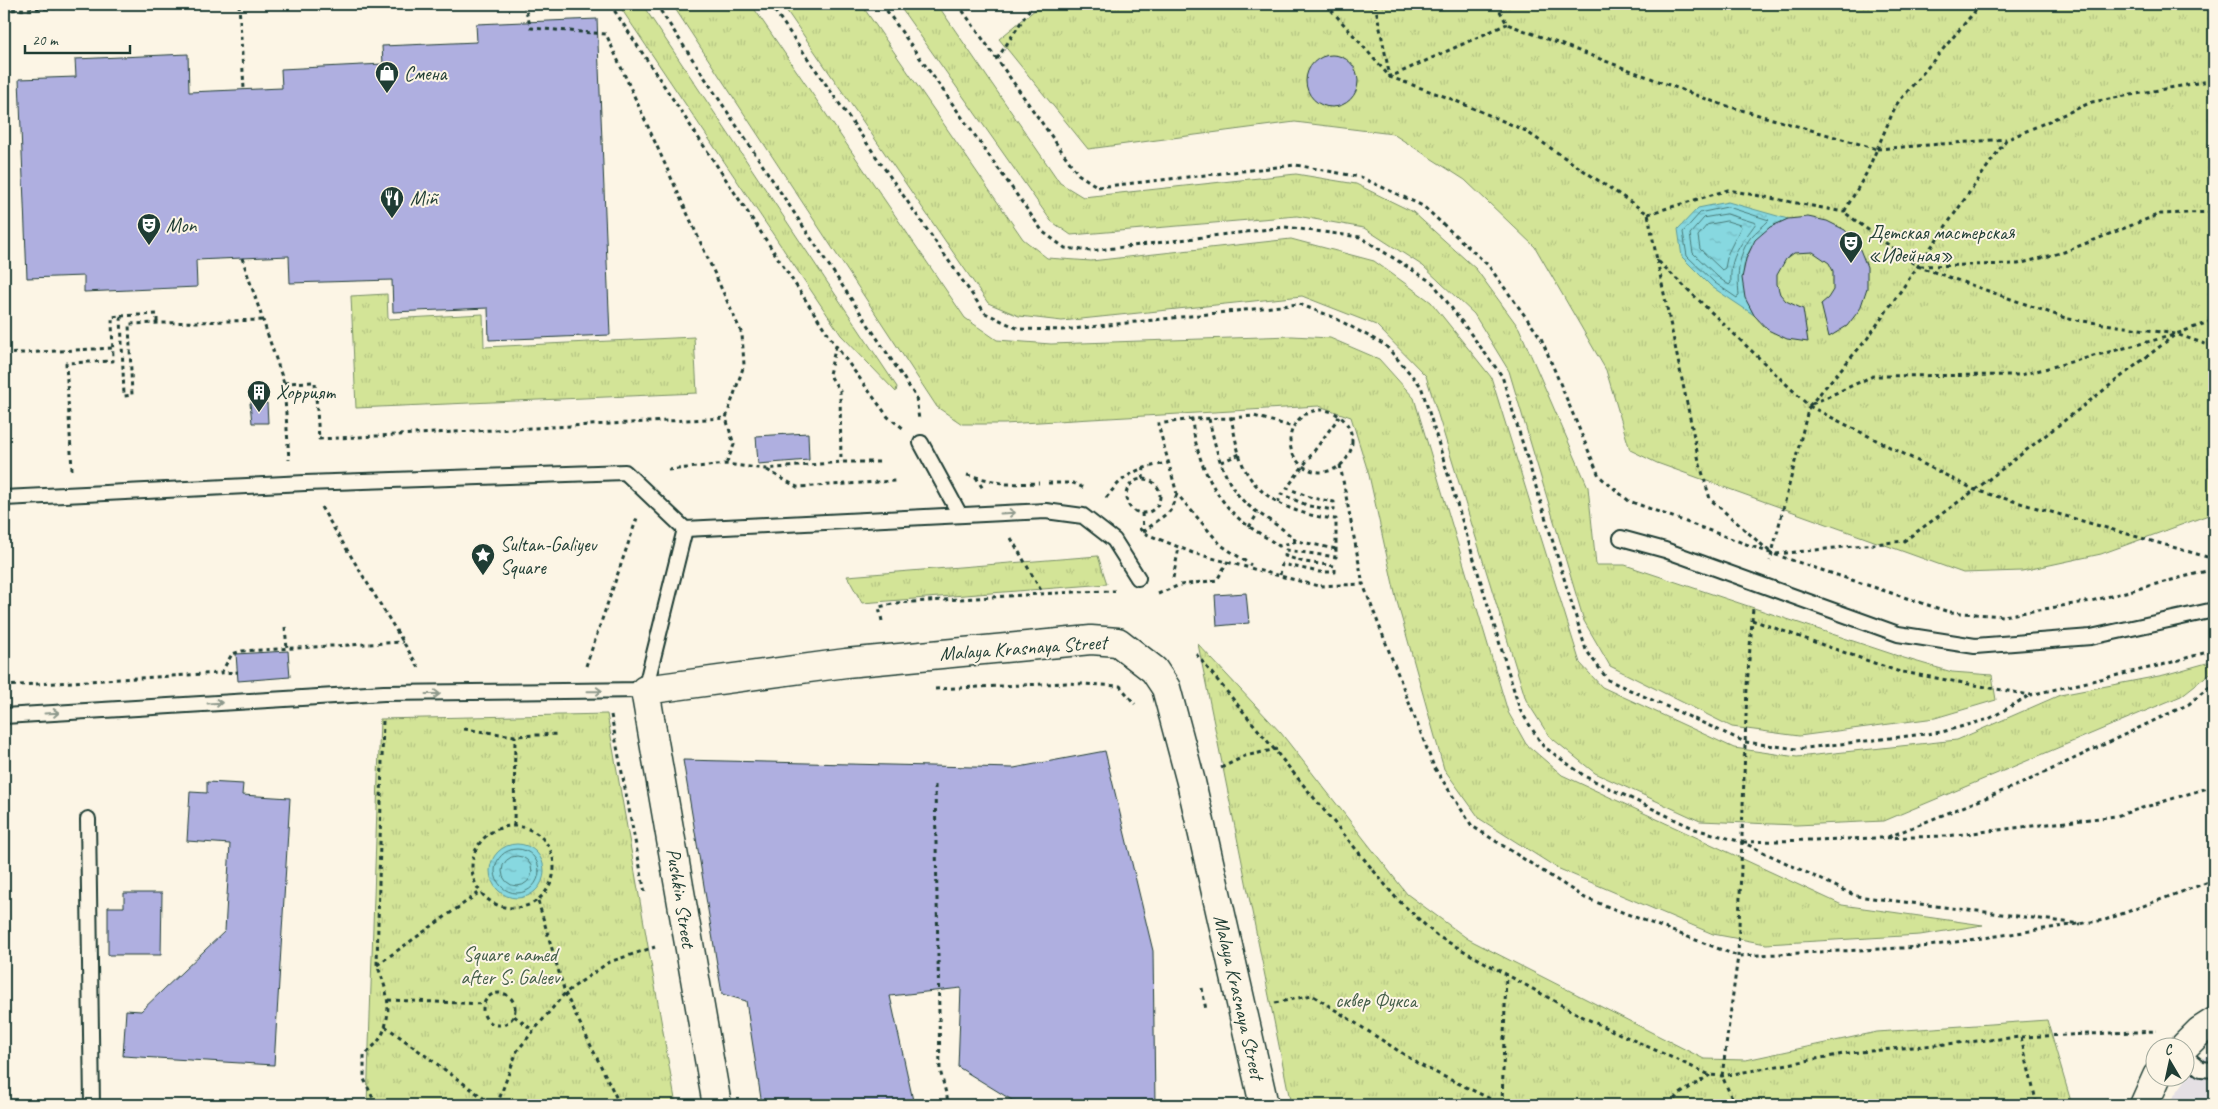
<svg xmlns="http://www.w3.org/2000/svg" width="2218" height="1109" font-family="Caveat,sans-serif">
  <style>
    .built { fill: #e5e0e4 }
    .grass { fill: url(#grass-tufts); stroke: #799066 }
    .water { fill: url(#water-ripples); stroke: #5d9a9b }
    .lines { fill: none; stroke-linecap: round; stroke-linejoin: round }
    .shore { stroke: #497b79; stroke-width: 1 }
    .building { fill: #afafe0; stroke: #1f3d34 }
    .lane-casing { stroke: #1f3d34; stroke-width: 18 }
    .street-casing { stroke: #1f3d34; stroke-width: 31 }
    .secondary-casing { stroke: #1f3d34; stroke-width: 31 }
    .path { stroke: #1f3d34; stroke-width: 3; stroke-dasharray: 4 4; stroke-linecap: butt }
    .lane { stroke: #fcf5e5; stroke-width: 14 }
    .street { stroke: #fcf5e5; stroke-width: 28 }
    .secondary { stroke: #fcf5e5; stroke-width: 28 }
    .oneway { stroke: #8e998c }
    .labels { text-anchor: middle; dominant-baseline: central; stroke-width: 4; stroke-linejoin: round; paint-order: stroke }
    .poi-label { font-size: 20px; fill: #1f3d34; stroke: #fcf5e5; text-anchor: start }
    .street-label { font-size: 20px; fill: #1f3d34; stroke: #fcf5e5 }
    .park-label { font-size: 20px; fill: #435e48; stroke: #fcf5e5 }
  </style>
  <defs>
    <pattern id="grass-tufts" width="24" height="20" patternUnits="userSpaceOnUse" patternTransform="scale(1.25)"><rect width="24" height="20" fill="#d3e497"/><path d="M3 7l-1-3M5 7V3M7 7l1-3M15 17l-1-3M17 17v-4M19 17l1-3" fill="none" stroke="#b5c483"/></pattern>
    <pattern id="water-ripples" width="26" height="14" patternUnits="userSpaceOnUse" patternTransform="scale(1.25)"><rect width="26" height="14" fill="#87d8e0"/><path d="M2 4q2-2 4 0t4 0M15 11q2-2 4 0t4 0" fill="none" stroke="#74bac1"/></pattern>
  </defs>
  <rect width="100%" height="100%" fill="#fcf5e5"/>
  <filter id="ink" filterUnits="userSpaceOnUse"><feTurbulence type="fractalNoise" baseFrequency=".02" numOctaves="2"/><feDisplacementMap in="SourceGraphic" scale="10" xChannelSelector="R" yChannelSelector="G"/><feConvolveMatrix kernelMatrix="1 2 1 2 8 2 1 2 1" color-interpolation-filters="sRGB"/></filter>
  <g filter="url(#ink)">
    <!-- built -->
    <path class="built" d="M2214 1051V1105H2171L2174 1096 2199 1061Z"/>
    <!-- grass -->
    <g class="grass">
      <path d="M618 4H642L897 387 896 392 841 335Z"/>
      <path d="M672 4H751L965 318 997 340 1051 344 1292 336 1330 338 1379 359 1414 398 1508 712 1526 744 1562 775 1842 905 1983 925 1920 935 1766 944 1713 934 1557 868 1480 819 1444 769 1396 598 1369 475 1351 417 1319 406 1004 424H962L937 407Z"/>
      <path d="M782 4H861L1023 239 1047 258 1091 261 1291 239 1374 261 1431 302 1491 377 1580 663 1602 687 1734 748 1797 757 1957 740 2060 695 2164 675 2214 661V670L2181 696 1884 821 1796 825 1700 821 1595 773 1549 736 1526 700 1426 376 1376 325 1302 296 1062 321 1019 316 988 303Z"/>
      <path d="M898 4H937L1060 183 1083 197 1296 174 1356 184 1413 212 1476 269 1519 328 1588 487 1596 565H1625L1904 658 1952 672 1992 675 1996 700 1935 718 1799 736 1732 727 1610 666 1584 621 1509 371 1474 314 1423 266 1364 228 1297 216 1071 235 1051 221Z"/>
      <path d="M1042 4H2214V513L2101 554 2022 571 1963 573 1657 463 1630 450 1606 370 1535 247 1465 180 1393 134 1295 122 1088 149 999 39Z"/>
      <path d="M387 294 388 319 483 314 484 347 694 337 697 393 356 408 351 296Z"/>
      <path d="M1098 556 1107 584 862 603 847 576Z"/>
      <path d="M1198 644 1281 733 1407 894 1468 939 1704 1059 1746 1060 1877 1032 2047 1020 2072 1105H1291Z"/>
      <path d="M607 714 676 1105H367L380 719Z"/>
    </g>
    <!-- water -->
    <g class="water">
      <path d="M1728 202 1788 219C1744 238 1732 272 1754 315L1712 287 1682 257 1678 229 1698 208Z"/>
      <circle cx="517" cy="871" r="27"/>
    </g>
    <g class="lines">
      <!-- shore -->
      <g class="shore">
        <path d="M1728 207 1769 220C1764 226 1756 231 1751 237 1738 254 1737 275 1739 295L1737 298 1715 283 1687 256 1683 232 1700 213Z"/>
        <path d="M1727 214 1756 223C1742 243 1729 256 1731 283L1729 285 1719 278 1693 253 1690 234 1704 218Z"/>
        <path d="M1727 221 1740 225 1741 227 1728 253 1725 268 1722 270 1700 249 1698 236 1707 225Z"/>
        <circle cx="517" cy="871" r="22"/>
        <circle cx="517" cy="871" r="15"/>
      </g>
    </g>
    <!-- building -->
    <g class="building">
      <path d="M597 19 610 335 489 340 488 308 393 312 392 280 290 283 289 256 196 260 197 287 84 292V276L27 278 19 79 76 77 75 59 188 54 189 92 282 88 281 69 383 64 382 46 477 42 476 24Z"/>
      <circle cx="1332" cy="81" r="26"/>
      <path d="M1808 217 1827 221 1845 230 1859 247 1867 267V288L1860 309 1847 326 1829 337 1821 304 1828 298 1833 290V271L1829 263 1813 252 1794 253 1786 259 1777 275V284L1780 294 1786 301 1803 309 1808 342 1787 339 1768 330 1754 315 1745 298 1742 278 1746 259 1755 240 1770 227 1788 219Z"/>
      <path d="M250 403H267L268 423H252Z"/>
      <path d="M808 433 809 460 758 464 756 436Z"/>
      <path d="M1246 593 1249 623 1217 626 1215 595Z"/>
      <path d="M288 651 290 677 238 681 236 654Z"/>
      <path d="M1105 751 1153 951 1155 1105H1020L958 1067 961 988 890 996 914 1105H762L746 1001 722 994 683 760 1014 768Z"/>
      <path d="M207 782 243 784 242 795 290 798 274 1065 123 1056 126 1010 141 1011 225 931 230 844 187 841 190 792 207 793Z"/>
      <path d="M124 893H162L161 955H108V907H124Z"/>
    </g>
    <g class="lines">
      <!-- lane casing -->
      <g class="lane-casing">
        <g id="lane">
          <path d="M921 443 960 515"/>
          <path d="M4 498 305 483 625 472 685 529 645 690 384 693 4 716"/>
          <path d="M685 529 1046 511 1083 516 1114 540 1138 578"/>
          <path d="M1621 538 1665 550 1898 634 1975 646 2091 637 2214 610"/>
          <path d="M88 819 92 1105"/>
          <path d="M2186 1057 2201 1069 2214 1070"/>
        </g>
      </g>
      <!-- street casing -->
      <g class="street-casing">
        <path id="street" d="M717 1105 645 690 846 663 1091 640 1118 642 1154 670 1166 688 1191 782 1264 1105"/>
      </g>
      <!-- secondary casing -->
      <g class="secondary-casing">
        <g id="secondary">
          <path d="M2185 1046 2200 1031 2214 1022"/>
          <path d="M2144 1105 2157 1076"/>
        </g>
      </g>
      <!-- path -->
      <g class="path">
        <path d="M239 4 244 89"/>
        <path d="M524 4 531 28 606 34 742 334 744 365 726 418 734 445 726 464"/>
        <path d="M610 4 836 346 888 417 903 428"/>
        <path d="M656 4 916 397 919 420"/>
        <path d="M770 4 985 313 1019 329 1063 330 1299 304 1333 317 1385 345 1421 386 1520 710 1543 746 1586 777 1695 829 1742 842 1856 896 2081 924"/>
        <path d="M882 4 1043 232 1065 248 1091 251 1285 227 1360 237 1433 283 1502 376 1586 650 1608 680 1745 742 1797 749 1942 732 1989 719 2030 695"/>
        <path d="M958 4 1078 174 1098 187 1296 165 1360 177 1423 206 1488 265 1541 338 1599 476 1629 501 1773 554 1949 612 2003 616 2091 601 2214 569"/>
        <path d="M1326 4 1390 77 1449 98 1524 130 1648 214 1657 260 1809 406 1770 561"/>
        <path d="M1375 4 1390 77 1507 24"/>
        <path d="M1496 4 1507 24 1717 103 1877 149 1866 174 1844 212 1917 266 2068 319 2176 334 2214 347"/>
        <path d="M4 10 155 4"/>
        <path d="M997 59 1033 4"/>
        <path d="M1877 149 1896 105 1981 4"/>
        <path d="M1877 149 2006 139"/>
        <path d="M1648 214 1728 190 1844 212 1845 210"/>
        <path d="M242 258 284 383 289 460"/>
        <path d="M1657 260 1699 461 1710 499 1770 552"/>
        <path d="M1920 266 2018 264 2064 252 2160 214 2214 212"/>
        <path d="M121 316 157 314V323"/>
        <path d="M836 346 829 374 840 391 841 462"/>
        <path d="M4 354 112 348"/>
        <path d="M284 383 315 382 319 439 726 418"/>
        <path d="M1812 404 1873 376 2021 375 2174 335"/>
        <path d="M1809 406 1867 339 2006 140 2092 102 2214 80"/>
        <path d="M1809 406 1975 490 2214 559"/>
        <circle cx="1321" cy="441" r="31"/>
        <path d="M1231 418 1254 416 1293 427"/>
        <path d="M1192 419 1158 424 1177 494 1221 545 1251 565"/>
        <path d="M1209 419C1216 450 1224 486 1249 506 1265 519 1282 526 1296 541"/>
        <path d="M4 422 6 472"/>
        <path d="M1221 462 1240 454"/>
        <path d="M1340 465 1363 584"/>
        <path d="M72 470 66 363 113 361 112 317 121 316 124 396 132 395 129 324 263 320"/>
        <path d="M668 470 726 464 766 469 841 462H883"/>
        <path d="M767 470 797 487 896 481"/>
        <path d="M967 475 1006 484 1039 483"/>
        <path d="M976 477 983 489"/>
        <path d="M1143 479 1144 467"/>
        <circle cx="1143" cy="496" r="17"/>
        <path d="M1048 483H1073L1086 489"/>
        <path d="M1106 498C1125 473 1137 468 1168 463"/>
        <path d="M1278 503 1281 494 1309 506 1334 510V502L1312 498 1287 488 1339 417"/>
        <path d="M321 507 419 668"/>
        <path d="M1142 513 1143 531"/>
        <path d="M1249 527 1258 513"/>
        <path d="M1139 528 1144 533 1193 553 1318 586 1363 584 1434 767 1472 826 1585 898 1738 956 1922 947 2105 920 2214 880"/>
        <path d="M1143 532 1170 511 1177 494"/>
        <path d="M1011 538 1043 594"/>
        <path d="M1776 554 1904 541 1975 490 2176 334 2214 320"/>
        <path d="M1280 575 1282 564 1319 572H1335V566L1304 562 1285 556 1286 550 1336 557V519C1297 516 1252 498 1240 457 1236 444 1234 431 1231 418L1192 419C1195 455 1211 492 1237 517 1249 528 1265 536 1279 546L1297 541 1336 549"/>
        <path d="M1173 578 1179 547"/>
        <path d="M1158 594 1180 585 1217 580 1228 561"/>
        <path d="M1752 620 1897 671 2030 695 2162 665 2214 650"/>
        <path d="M882 621 879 607 897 603 1074 592 1115 591"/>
        <path d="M285 627 287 649"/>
        <path d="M1196 654 1396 898 1437 936 1587 1019 1710 1075 1722 1076 1849 1053 2021 1037 2037 1105"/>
        <path d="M586 666 637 518"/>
        <path d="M221 673 232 654 242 651 403 642"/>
        <path d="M4 686 238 672"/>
        <path d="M935 689 1066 683 1120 686 1135 704"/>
        <path d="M611 715 645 893"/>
        <path d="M464 729 515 736 559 734"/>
        <path d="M1221 768 1245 756 1277 749"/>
        <path d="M935 785 940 1070 949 1105"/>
        <circle cx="513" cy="867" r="41"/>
        <path d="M514 826 515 736"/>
        <path d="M1888 837 2025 782 2189 704 2214 683"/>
        <path d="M1743 842 1947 836 2116 816 2214 786"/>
        <path d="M538 901 565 993 620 1105"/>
        <path d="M377 965 480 892"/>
        <path d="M1202 988 1206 1010"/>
        <circle cx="499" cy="1009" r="16"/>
        <path d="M388 1000 483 1004"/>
        <path d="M1275 1003 1312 995 1422 1066 1503 1105"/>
        <path d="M514 1016 534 1031"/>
        <path d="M385 1026 493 1105"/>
        <path d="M2021 1037 2157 1031"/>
        <path d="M1502 1104 1506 973"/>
        <path d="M376 1105 364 1079V1056C369 1050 379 1042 382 1035 393 1010 387 989 377 965L383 719"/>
        <path d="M497 1105 517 1051 565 993 609 962 655 947"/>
        <path d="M1669 1105 1678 1095 1710 1075"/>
        <path d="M1735 1105 1722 1076 1738 956 1747 686 1753 608"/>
      </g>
      <!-- lane -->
      <use href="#lane" class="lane"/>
      <!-- street -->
      <use href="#street" class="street"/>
      <!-- secondary -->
      <use href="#secondary" class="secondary"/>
    </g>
    <!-- one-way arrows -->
    <defs><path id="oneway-shaft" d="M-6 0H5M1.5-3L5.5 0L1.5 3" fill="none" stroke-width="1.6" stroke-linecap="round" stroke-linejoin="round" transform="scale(1.25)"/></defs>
    <g class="oneway">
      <use href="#oneway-shaft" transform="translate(1008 513) rotate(-3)"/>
      <use href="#oneway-shaft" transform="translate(595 691) rotate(-1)"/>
      <use href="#oneway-shaft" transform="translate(433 694)"/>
      <use href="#oneway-shaft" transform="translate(215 703) rotate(-3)"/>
      <use href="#oneway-shaft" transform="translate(52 713) rotate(-3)"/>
    </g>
  </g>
  <!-- icons -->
  <defs>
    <g id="shop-pin" transform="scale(1.25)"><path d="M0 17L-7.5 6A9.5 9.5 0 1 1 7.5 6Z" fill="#1f3d34" stroke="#fcf5e5"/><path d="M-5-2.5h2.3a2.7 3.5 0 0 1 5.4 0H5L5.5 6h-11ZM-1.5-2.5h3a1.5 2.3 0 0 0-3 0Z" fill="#fff"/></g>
    <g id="restaurant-pin" transform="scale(1.25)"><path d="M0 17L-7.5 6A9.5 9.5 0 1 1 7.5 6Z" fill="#1f3d34" stroke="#fcf5e5"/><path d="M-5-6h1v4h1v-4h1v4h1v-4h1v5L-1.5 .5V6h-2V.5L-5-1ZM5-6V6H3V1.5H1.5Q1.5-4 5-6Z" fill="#fff"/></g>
    <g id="theatre-pin" transform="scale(1.25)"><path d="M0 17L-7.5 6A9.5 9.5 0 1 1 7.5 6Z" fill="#1f3d34" stroke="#fcf5e5"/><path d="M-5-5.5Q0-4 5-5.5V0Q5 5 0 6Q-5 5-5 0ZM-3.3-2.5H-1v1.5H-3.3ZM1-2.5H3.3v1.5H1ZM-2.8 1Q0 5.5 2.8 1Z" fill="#fff"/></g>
    <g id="building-pin" transform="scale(1.25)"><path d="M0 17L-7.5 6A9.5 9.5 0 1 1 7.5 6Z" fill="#1f3d34" stroke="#fcf5e5"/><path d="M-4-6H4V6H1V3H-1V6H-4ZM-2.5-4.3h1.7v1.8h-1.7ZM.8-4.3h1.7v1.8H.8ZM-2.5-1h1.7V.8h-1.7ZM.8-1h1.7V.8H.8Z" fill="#fff"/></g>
    <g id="sight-pin" transform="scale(1.25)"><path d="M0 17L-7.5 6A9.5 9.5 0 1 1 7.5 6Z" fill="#1f3d34" stroke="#fcf5e5"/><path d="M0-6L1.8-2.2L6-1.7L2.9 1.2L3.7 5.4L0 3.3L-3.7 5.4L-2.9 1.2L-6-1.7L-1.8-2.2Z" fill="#fff"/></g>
  </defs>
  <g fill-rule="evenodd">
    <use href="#shop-pin" x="387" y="73"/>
    <use href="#restaurant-pin" x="392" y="198"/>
    <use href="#theatre-pin" x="149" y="225"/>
    <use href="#theatre-pin" x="1851" y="243"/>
    <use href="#building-pin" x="259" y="392"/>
    <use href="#sight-pin" x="483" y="555"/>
  </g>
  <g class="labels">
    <!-- poi labels -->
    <g class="poi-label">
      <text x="404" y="73">Смена</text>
      <text x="410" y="198">Miñ</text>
      <text x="166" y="225">Mon</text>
      <text x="1868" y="232">Детская мастерская<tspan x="1868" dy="23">«Идейная»</tspan></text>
      <text x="276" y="392">Хоррият</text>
      <text x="500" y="544">Sultan-Galiyev<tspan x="500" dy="23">Square</tspan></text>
    </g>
    <!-- street labels -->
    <g class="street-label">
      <text transform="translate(1023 648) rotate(-4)">Malaya Krasnaya Street</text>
      <text transform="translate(681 898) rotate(81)">Pushkin Street</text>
      <text transform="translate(1239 997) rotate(77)">Malaya Krasnaya Street</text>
    </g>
    <!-- park labels -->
    <g class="park-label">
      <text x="510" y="954">Square named<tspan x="510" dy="23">after S. Galeev</tspan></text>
      <text x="1376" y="1000">cквер Фукса</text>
    </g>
  </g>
  <!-- margin -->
  <rect width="2218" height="1109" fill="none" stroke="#fcf5e5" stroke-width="20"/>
  <rect x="10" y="10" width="2198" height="1089" fill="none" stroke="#1f3d34" stroke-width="2" filter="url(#ink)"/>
  <!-- north arrow -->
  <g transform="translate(2170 1062) rotate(351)"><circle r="24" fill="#fcf5e5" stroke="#a4ab9e"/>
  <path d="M0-4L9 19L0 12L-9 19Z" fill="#1f3d34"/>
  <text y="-8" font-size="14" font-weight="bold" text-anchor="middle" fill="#1f3d34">С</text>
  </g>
  <!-- scale -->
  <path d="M25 45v8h105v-8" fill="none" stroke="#1f3d34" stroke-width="2.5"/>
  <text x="32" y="45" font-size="15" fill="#1f3d34" stroke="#fcf5e5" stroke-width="4" paint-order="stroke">20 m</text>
</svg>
